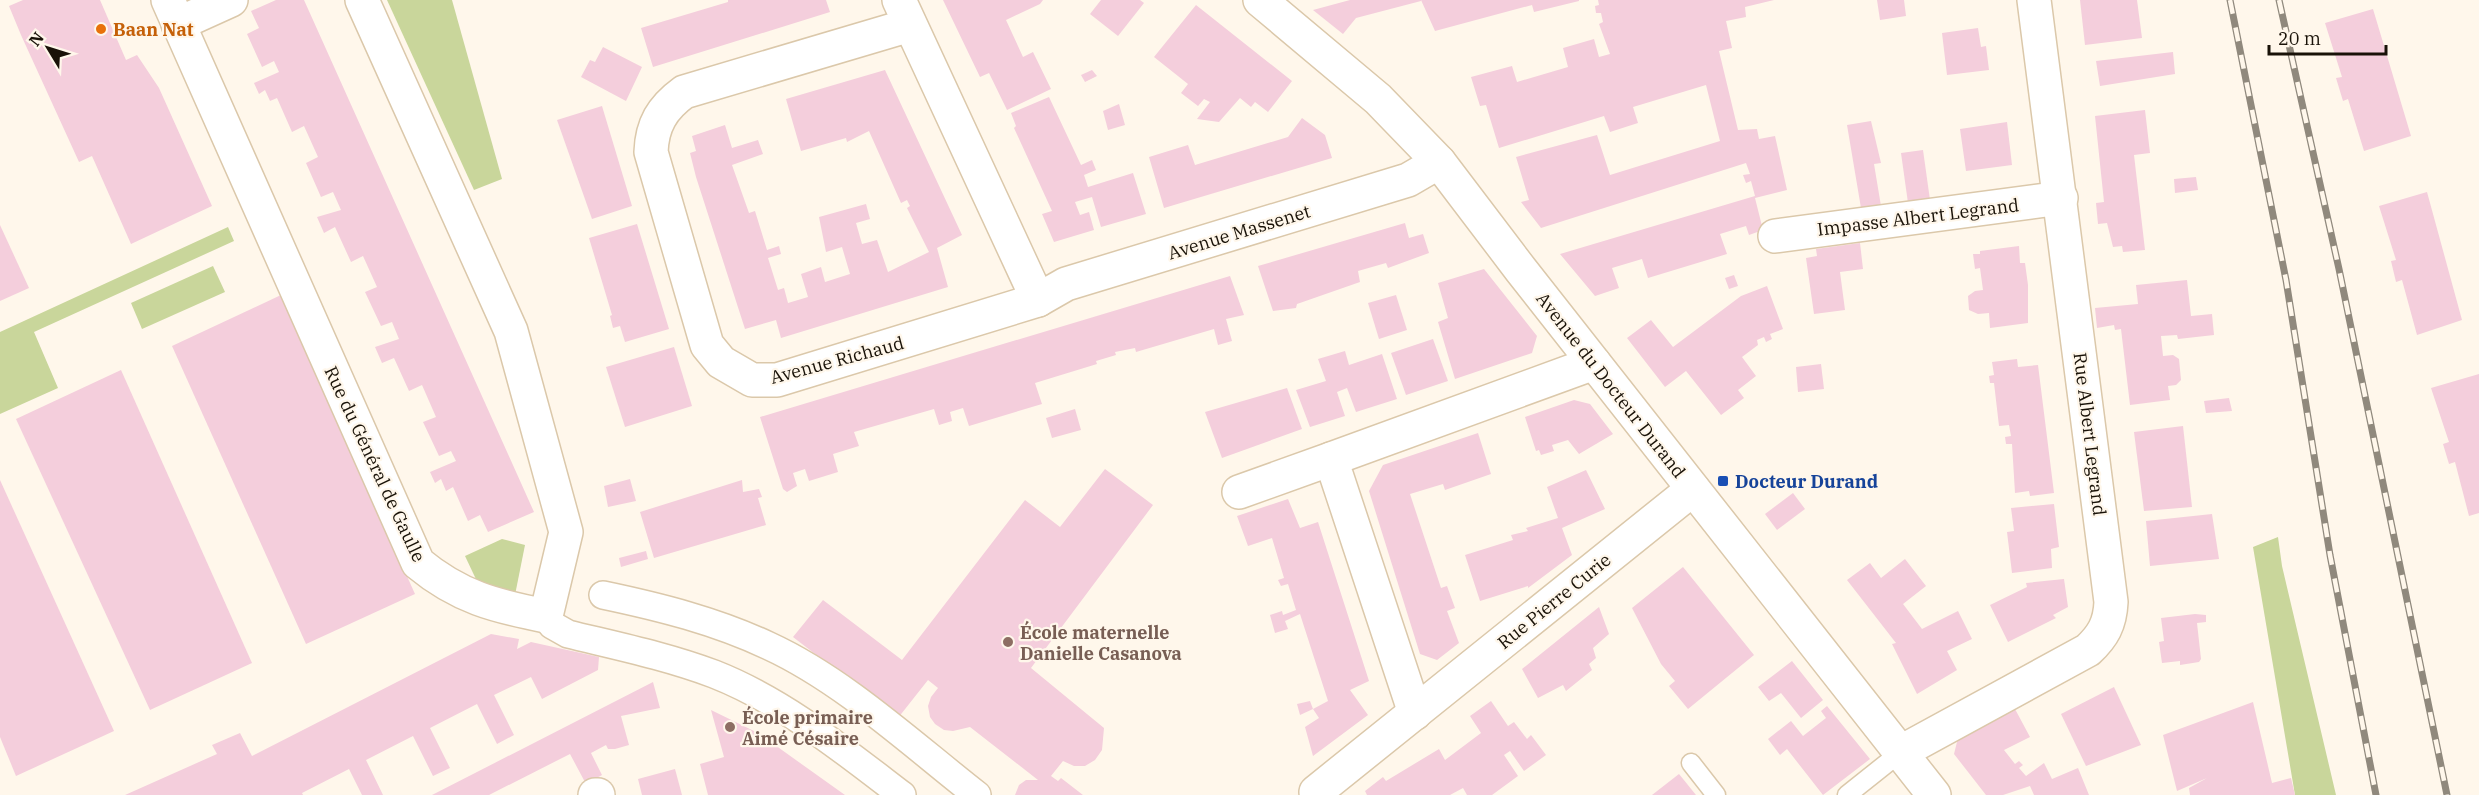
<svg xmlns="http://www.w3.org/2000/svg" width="2479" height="795" font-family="'IBM Plex Serif',serif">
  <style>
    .green { fill: #c9d69b }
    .building { fill: #f4cedc }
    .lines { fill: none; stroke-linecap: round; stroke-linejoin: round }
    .service-casing { stroke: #dbc8aa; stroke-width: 21 }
    .pedestrian-casing { stroke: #dbc8aa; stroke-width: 30 }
    .minor-casing { stroke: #dbc8aa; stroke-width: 36 }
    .service { stroke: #fff; stroke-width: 18 }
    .pedestrian { stroke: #fff; stroke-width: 27 }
    .minor { stroke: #fff; stroke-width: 33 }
    .rail-casing { stroke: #90897d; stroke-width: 7 }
    .rail { stroke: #fff7eb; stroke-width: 4.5; stroke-dasharray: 14; stroke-linecap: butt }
    .food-dot { fill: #e8710a; stroke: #fff7eb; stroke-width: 2 }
    .transit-dot { fill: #1a4fb4; stroke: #fff7eb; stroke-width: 2 }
    .education-dot { fill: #8d6e63; stroke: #fff7eb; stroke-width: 2 }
    .labels { text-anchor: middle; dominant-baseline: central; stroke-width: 4.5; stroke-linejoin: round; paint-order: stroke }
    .food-label { font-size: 18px; font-weight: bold; fill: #c56008; stroke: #fff7eb; text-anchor: start }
    .street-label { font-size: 18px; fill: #191208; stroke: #fff7eb }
    .transit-label { font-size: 18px; font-weight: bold; fill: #164399; stroke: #fff7eb; text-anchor: start }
    .education-label { font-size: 18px; font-weight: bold; fill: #785e54; stroke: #fff7eb; text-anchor: start }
  </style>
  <rect width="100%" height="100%" fill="#fff7eb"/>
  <!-- green -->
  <g class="green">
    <path d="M387 0H452L502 179 474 190Z"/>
    <path d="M228 227 234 241 34 332 58 388 0 414V332Z"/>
    <path d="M213 266 225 292 142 329 131 303Z"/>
    <path d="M2278 537 2282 566 2336 795H2295L2253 547Z"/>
    <path d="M502 539 525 545 514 600 483 594 465 556Z"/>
  </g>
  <!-- building -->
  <g class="building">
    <path d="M23 0H100L126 60 137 55 159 88 212 206 131 244 92 156 79 162 21 35 9 6Z"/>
    <path d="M276 0H304L534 512 488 532 480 515 468 521 453 487 446 491 441 479 435 483 430 472 456 461 451 451 439 456 423 422 436 417 422 385 409 391 394 358 382 363 375 347 399 339 392 322 381 326 365 292 377 287 363 256 351 262 335 227 324 233 317 217 341 210 333 192 321 197 306 163 318 157 304 126 292 132 277 98 270 101 265 90 259 94 254 83 279 72 274 61 262 67 247 34 259 28 251 11Z"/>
    <path d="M728 0H826L830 12 653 67 641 28 728 2Z"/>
    <path d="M943 0H1043L1040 4 1006 20 1023 57 1033 52 1051 89 1007 110 989 73 980 77Z"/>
    <path d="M1101 0H1140L1144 3 1118 36 1090 14Z"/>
    <path d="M1350 0H1421V1L1356 18 1343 34 1313 10Z"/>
    <path d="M1421 0H1579V1L1534 12 1532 5 1435 31Z"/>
    <path d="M1598 0H1774L1745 7 1746 17 1726 21 1732 48 1719 51 1738 130 1757 129 1759 139 1775 136 1787 190 1755 198 1763 230 1749 235 1746 226 1720 234 1727 254 1648 278 1642 259 1612 268 1619 288 1595 296 1560 254 1755 196 1751 181 1746 183 1743 175 1750 174 1746 163 1541 228 1521 202 1529 200 1516 157 1597 135 1610 175 1720 141 1706 85 1633 107 1638 123 1610 132 1604 116 1499 148 1486 105 1480 106 1471 77 1512 66 1517 82 1568 67 1563 48 1594 39 1599 57 1610 54 1599 24 1603 22 1601 13H1596L1595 6 1599 5Z"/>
    <path d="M1877 0H1904L1906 16 1880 20Z"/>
    <path d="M2080 0H2137L2142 38 2085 45Z"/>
    <path d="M1196 5 1292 81 1268 112 1255 102 1251 107 1240 98 1219 122 1197 119 1210 102 1204 99 1198 106 1181 93 1188 84 1154 57Z"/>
    <path d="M2373 9 2411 136 2364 151 2348 99 2343 101 2336 78 2342 77 2325 23Z"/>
    <path d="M1978 28 1981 47 1986 46 1989 70 1947 75 1942 33Z"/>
    <path d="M603 47 642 67 626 101 581 77 590 60 595 62Z"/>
    <path d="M2173 52 2175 74 2100 86 2096 61Z"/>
    <path d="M885 70 962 235 937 248 948 287 781 338 776 320 745 329 696 177 690 153 696 151 692 136 725 125 732 148 758 140 763 154 732 165 749 213 755 211 767 250 779 246 781 254 768 258 778 290 784 288 788 303 808 297 801 274 821 267 825 282 850 274 842 247 826 252 819 217 866 204 870 219 856 223 862 244 877 240 888 272 929 252 907 208 910 206 907 200 901 203 869 131 847 142 846 138 801 151 786 99Z"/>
    <path d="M1092 70 1097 76 1085 82 1081 75Z"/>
    <path d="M1049 97 1081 165 1092 160 1096 170 1084 175 1088 187 1133 173 1146 214 1101 227 1092 197 1075 202 1080 215 1089 212 1094 230 1054 242 1042 214 1052 211 1014 128 1016 126 1011 113Z"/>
    <path d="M1119 104 1125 125 1108 130 1103 111Z"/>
    <path d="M602 106 632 206 592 219 557 120Z"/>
    <path d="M2145 110 2150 153 2134 155 2145 250 2123 252 2122 246 2113 247 2107 223 2098 224 2096 203 2104 202 2095 116Z"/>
    <path d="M1302 118 1325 135 1332 158 1164 208 1149 157 1188 145 1195 165 1288 137Z"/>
    <path d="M1871 121 1881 163 1874 164 1881 206 1861 208 1847 125Z"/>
    <path d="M2007 122 2012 165 1966 171 1960 129Z"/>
    <path d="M1923 150 1930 200 1908 203 1901 153Z"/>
    <path d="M2196 177 2198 190 2175 193 2174 179Z"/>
    <path d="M2427 192 2462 320 2417 335 2402 280 2396 282 2391 261 2396 260 2379 206Z"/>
    <path d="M1405 223 1409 238 1423 234 1429 253 1388 268 1386 263 1358 271 1360 282 1297 304 1296 308 1273 311 1258 266Z"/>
    <path d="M637 224 669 329 625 342 620 326 613 328 610 316 612 315 589 238Z"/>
    <path d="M0 225 29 288 0 301Z"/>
    <path d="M1860 243 1863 269 1840 272 1845 310 1814 314 1806 258 1817 256 1816 249Z"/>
    <path d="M2019 246 2020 263H2025L2028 285V323L1990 328 1989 313 1978 314 1969 310 1968 296 1975 291 1983 290 1980 268 1975 269 1973 254H1980V251Z"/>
    <path d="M1484 269 1537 336 1532 353 1455 379 1438 322 1448 318 1438 283Z"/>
    <path d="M1734 275 1738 286 1729 289 1725 278Z"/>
    <path d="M1230 276 1244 315 1226 319 1232 341 1218 345 1214 329 1136 352 1135 348 1115 352 1116 355 1096 361 1097 364 1035 383 1042 404 969 426 963 408 950 412 952 421 939 425 934 409 854 432 859 446 833 454 838 472 809 481 805 469 793 473 797 486 787 492 783 489 760 417Z"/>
    <path d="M2187 280 2191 316 2212 314 2214 335 2178 339 2177 335 2161 336 2163 356 2173 355 2179 359 2181 380 2176 385 2168 386 2170 400 2130 405 2121 329 2115 330 2114 325 2097 328 2095 308 2138 304 2136 285Z"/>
    <path d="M1767 286 1783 329 1770 334 1772 339 1766 342 1764 337 1757 340 1758 345 1742 357 1756 376 1738 390 1744 398 1721 415 1686 371 1665 387 1627 338 1651 320 1673 347 1741 296Z"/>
    <path d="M281 295 415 594 306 644 172 346Z"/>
    <path d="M1396 295 1407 330 1379 339 1368 303Z"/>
    <path d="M1433 339 1448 381 1406 395 1391 353Z"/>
    <path d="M674 347 692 406 625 427 606 367Z"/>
    <path d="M1345 351 1349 365 1382 354 1397 399 1356 412 1347 388 1337 392 1345 416 1310 427 1296 390 1326 381 1318 359Z"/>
    <path d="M2017 359 2018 367 2038 365 2054 493 2030 496 2029 491 2015 493 2012 444H2006L2005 437 2011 436 2009 425 1999 426 1994 383H1990L1989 376 1994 375 1992 362Z"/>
    <path d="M1821 364 1824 389 1798 392 1796 367Z"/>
    <path d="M121 370 252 663 150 710 16 419Z"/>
    <path d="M2479 374V513L2469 516 2455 462 2449 464 2443 444 2449 442 2431 388Z"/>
    <path d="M1287 388 1302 429 1222 458 1205 412Z"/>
    <path d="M2229 398 2232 411 2206 413 2204 401Z"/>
    <path d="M1574 400 1590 404 1613 434 1579 454 1568 440 1552 445 1554 451 1541 455 1539 450 1536 451 1525 417Z"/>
    <path d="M1075 409 1081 430 1052 438 1046 418Z"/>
    <path d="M2183 426 2192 507 2144 511 2134 432Z"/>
    <path d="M1478 433 1491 474 1445 490 1443 484 1410 494 1441 588 1447 586 1455 608 1447 611 1459 643 1437 660 1420 654 1369 491 1383 465Z"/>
    <path d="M1105 469 1153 505 1031 668 1104 728 1102 750 1095 760 1085 766H1074L1063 761 1051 776 1058 781 1061 778 1083 795H1015L1019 785 1026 780H1038L970 727 953 731 944 730 935 724 930 717 928 706 931 697 938 688 928 680 898 718 793 637 823 600 902 660 1025 500 1060 527Z"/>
    <path d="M1586 470 1605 509 1562 528 1572 555 1528 588V586L1480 601 1465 555 1513 540 1511 535 1528 531 1526 528 1558 518 1547 487Z"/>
    <path d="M630 479 636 501 608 507 604 486Z"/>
    <path d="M0 480 114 731 16 776 0 737Z"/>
    <path d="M742 480 743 492 759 489 762 497 758 498 766 525 654 558 640 512Z"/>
    <path d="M1793 493 1805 509 1777 530 1765 514Z"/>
    <path d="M1288 499 1300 528 1318 522 1369 681 1350 690 1368 715 1313 756 1305 727 1319 718 1313 709 1328 701 1300 614 1285 621 1288 629 1275 633 1270 615 1282 611 1283 615 1296 610 1288 584 1281 586 1278 580 1284 578 1272 538 1248 546 1237 516Z"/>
    <path d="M2054 504 2059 547 2051 549 2052 568 2012 573 2007 532 2014 531 2011 508Z"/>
    <path d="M2212 514 2219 559 2150 566 2146 521Z"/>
    <path d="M646 551 648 559 621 567 619 558Z"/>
    <path d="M1905 559 1926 586 1903 604 1922 629 1958 611 1972 639 1947 651 1957 670 1917 694 1892 644 1896 643 1847 580 1870 563 1881 578Z"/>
    <path d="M1683 567 1754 655 1688 709 1669 686 1675 681 1661 664 1632 608Z"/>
    <path d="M2064 579 2068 607 2053 615 2056 618 2008 642 1990 605 2027 587 2026 583Z"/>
    <path d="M1599 607 1609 634 1593 648 1596 658 1589 664 1592 670 1566 691 1563 685 1538 698 1522 669Z"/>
    <path d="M2195 614 2206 615V622L2197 623 2201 659 2199 662 2180 665V661L2162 663 2159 642 2164 641 2161 618Z"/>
    <path d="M491 634 519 639 517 649 531 642 599 657 598 670 542 699 531 677 494 695 514 735 497 744 477 704 430 728 450 768 433 776 413 736 366 760 383 795H362L349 769 302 793 303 795H125L217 754 212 745 240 733 252 756Z"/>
    <path d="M1792 661 1823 700 1801 718 1781 693 1769 701 1758 687Z"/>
    <path d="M653 682 660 708 621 716 629 745 615 749H608L606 745 591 753 602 775 586 784 570 754 489 795H432Z"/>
    <path d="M2114 687 2141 745 2086 766 2061 714Z"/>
    <path d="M1310 701 1313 709 1300 715 1297 704Z"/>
    <path d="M1491 701 1508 726 1514 722 1527 739 1531 735 1546 755 1524 771 1510 751 1504 755 1518 776 1492 795H1467L1463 788 1450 795H1367L1365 791 1383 777 1386 781 1439 749 1445 760 1481 733 1470 716Z"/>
    <path d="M2253 702 2272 783 2291 778 2295 795H2190L2189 788 2207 778 2177 791 2163 735Z"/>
    <path d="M1827 706 1870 759 1823 795 1787 749 1780 755 1768 739 1791 721 1803 736 1826 718 1821 711Z"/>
    <path d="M2015 709 2030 737 2004 750 2015 764 2019 761 2023 765 2019 768 2026 776 2044 763 2052 779 2078 768 2089 795H2034L2030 786 2003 795H1986L1954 754 1958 738Z"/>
    <path d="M711 710 758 733 845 795H708L700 764 724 757Z"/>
    <path d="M675 769 682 795H642L638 779Z"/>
    <path d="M1679 774 1696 795H1652Z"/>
  </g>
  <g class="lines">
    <!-- service casing -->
    <g class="service-casing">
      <g id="service">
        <path d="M1691 763 1716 795"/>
        <path d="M1847 795 1901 752"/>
      </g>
    </g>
    <!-- pedestrian casing -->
    <g class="pedestrian-casing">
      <g id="pedestrian">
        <path d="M603 595C660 607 716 621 769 646 843 680 913 745 977 795"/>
        <path d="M546 616 552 625 568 634C617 646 666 656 714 674 783 701 843 750 902 795"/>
      </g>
    </g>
    <!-- minor casing -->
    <g class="minor-casing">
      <g id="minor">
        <path d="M168 0 418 563C459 597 495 606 546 616L566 532 511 331 362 0"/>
        <path d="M899 0 1038 300 777 380H752L721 362 707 345 651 152C652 125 662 108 684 92L910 25"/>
        <path d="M1260 0 1378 99 1439 162 1521 270 1934 795"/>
        <path d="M178 24 231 0"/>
        <path d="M1775 236 2061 198"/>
        <path d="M1038 300 1066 284 1408 180 1439 162"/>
        <path d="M1239 492 1331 459"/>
        <path d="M1415 713 1331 459 1594 363"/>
        <path d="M1901 752 2088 650C2103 636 2110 624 2111 602L2034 0"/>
        <path d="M1316 792 1693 489"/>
        <path d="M595 795H598"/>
      </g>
    </g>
    <!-- service -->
    <use href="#service" class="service"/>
    <!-- pedestrian -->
    <use href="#pedestrian" class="pedestrian"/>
    <!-- minor -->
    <use href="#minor" class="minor"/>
    <!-- rail casing -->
    <g class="rail-casing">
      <g id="rail">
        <path d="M2230 0 2286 280 2330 555 2376 795"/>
        <path d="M2279 0 2339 269 2447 795"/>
      </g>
    </g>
    <!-- rail -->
    <use href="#rail" class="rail"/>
  </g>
  <!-- markers -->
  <circle class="food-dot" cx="101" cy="29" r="6"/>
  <rect class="transit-dot" x="1717" y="475" width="12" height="12" rx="3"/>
  <g class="education-dot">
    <circle cx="1008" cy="642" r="6"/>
    <circle cx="730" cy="727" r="6"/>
  </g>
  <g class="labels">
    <!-- food labels -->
    <g class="food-label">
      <text x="113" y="29">Baan Nat</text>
    </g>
    <!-- street labels -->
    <g class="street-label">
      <text transform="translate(1918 217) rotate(-7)">Impasse Albert Legrand</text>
      <text transform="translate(1239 232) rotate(-17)">Avenue Massenet</text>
      <text transform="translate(837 360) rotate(-15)">Avenue Richaud</text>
      <text transform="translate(1611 385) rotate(52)">Avenue du Docteur Durand</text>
      <text transform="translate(2090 434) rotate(83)">Rue Albert Legrand</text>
      <text transform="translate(375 464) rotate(65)">Rue du Général de Gaulle</text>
      <text transform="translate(1554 601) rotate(-39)">Rue Pierre Curie</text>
    </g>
    <!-- transit labels -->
    <g class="transit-label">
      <text x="1735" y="481">Docteur Durand</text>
    </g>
    <!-- education labels -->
    <g class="education-label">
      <text x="1020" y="632">École maternelle<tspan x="1020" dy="21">Danielle Casanova</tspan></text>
      <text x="742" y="717">École primaire<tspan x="742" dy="21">Aimé Césaire</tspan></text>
    </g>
  </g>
  <!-- north arrow -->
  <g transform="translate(48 48) rotate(308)" stroke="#fff7eb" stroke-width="4.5" paint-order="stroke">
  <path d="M0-4.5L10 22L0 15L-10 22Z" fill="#191208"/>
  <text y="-9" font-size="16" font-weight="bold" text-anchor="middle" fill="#191208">N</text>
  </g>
  <!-- scale -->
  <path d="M2269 45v9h117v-9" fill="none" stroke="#191208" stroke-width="3"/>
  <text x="2278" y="45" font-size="18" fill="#191208" stroke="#fff7eb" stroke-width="4.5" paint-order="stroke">20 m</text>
</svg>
